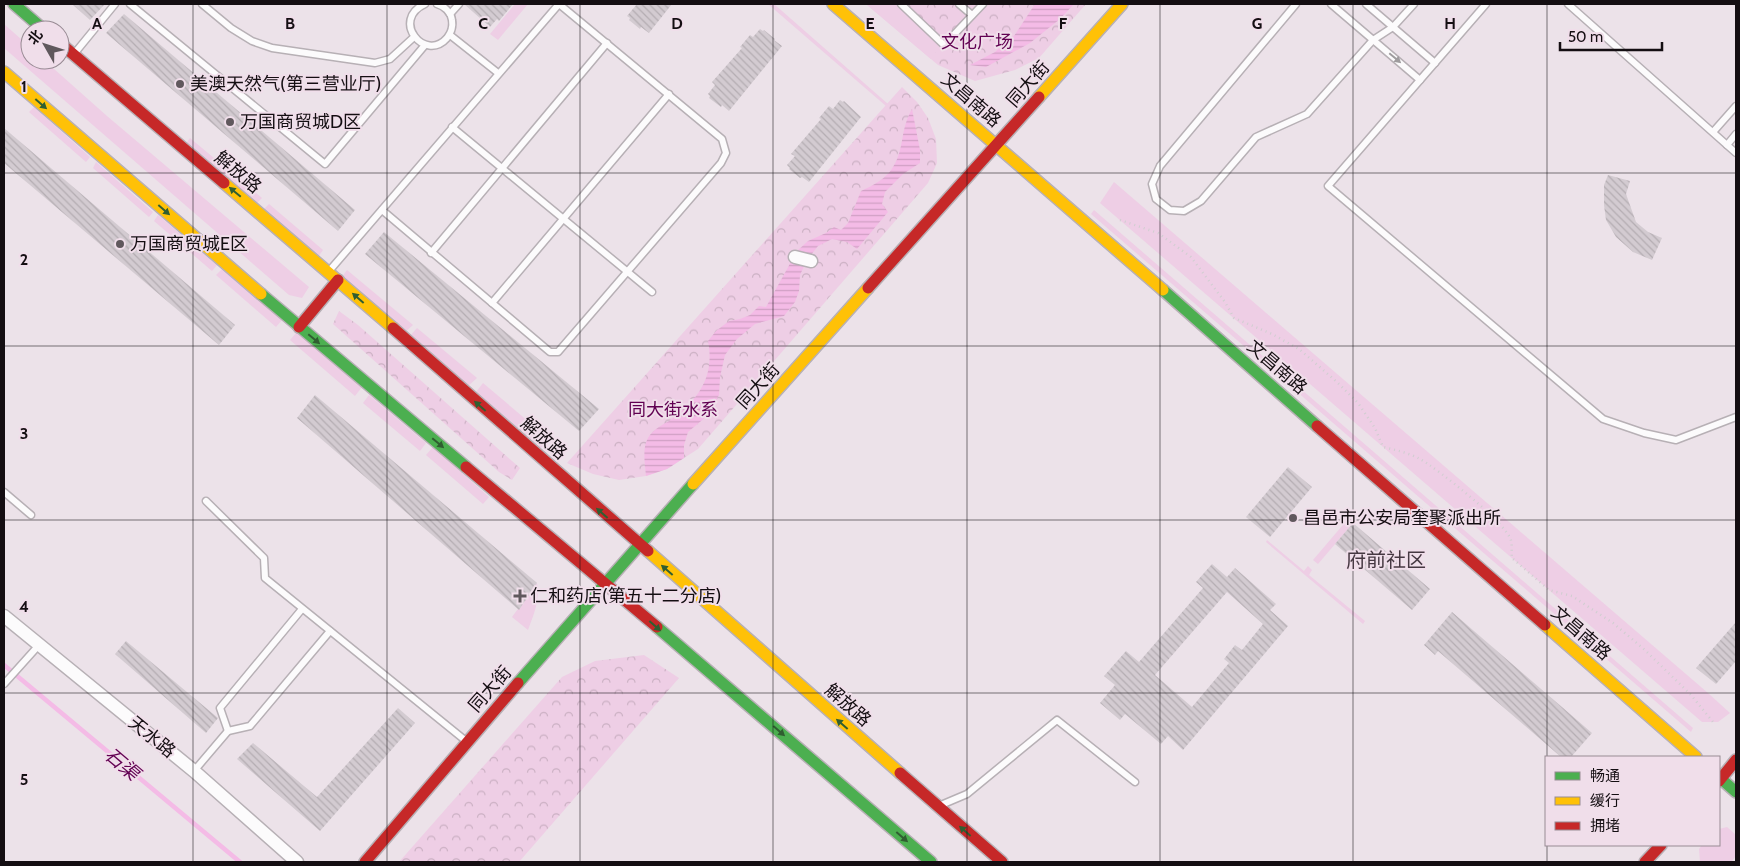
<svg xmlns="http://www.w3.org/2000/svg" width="1740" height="866" font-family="Cabin,'Noto Sans SC',sans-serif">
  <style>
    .park { fill: url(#park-crowns) }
    .garden { fill: #eecee5 }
    .water { fill: url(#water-rules) }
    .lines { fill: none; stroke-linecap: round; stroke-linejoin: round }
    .stream { stroke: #f4bbe6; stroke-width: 4.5 }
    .building { fill: url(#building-back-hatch); fill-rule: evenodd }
    .lane-casing { stroke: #b7b0b5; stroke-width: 9 }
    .street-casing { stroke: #b7b0b5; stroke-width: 15 }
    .fast-casing { stroke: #b7b0b5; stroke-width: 14 }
    .slow-casing { stroke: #b7b0b5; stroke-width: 14 }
    .jam-casing { stroke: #b7b0b5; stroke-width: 14 }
    .path { stroke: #d0ced0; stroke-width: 2.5; stroke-dasharray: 1 4; stroke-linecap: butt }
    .lane { stroke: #fcfbfc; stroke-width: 6 }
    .street { stroke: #fcfbfc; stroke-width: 12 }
    .fast { stroke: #4caf50; stroke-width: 11 }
    .slow { stroke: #ffc107; stroke-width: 11 }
    .jam { stroke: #c62828; stroke-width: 11 }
    .oneway { fill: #9f9c9e }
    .oneway2 { fill: #305e31 }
    .grid { fill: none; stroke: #140e12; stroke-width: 1; stroke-opacity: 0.55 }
    .poi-dot { fill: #60585d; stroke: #f0deea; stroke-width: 2 }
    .labels { text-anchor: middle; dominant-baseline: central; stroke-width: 4; stroke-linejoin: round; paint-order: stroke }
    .park-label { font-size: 18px; fill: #610152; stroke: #f0deea }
    .poi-label { font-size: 18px; fill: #140e12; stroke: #f0deea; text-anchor: start }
    .street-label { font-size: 18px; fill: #140e12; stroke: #f0deea }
    .water-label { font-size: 19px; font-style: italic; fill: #620152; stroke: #f0deea }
    .quarter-label { font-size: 20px; fill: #463842; stroke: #f0deea }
    .grid-label { font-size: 16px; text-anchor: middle; font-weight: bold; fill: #140e12; stroke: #f0deea; stroke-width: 4; stroke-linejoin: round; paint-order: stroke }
  </style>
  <defs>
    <pattern id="park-crowns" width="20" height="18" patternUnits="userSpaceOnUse" patternTransform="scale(1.25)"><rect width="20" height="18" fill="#eecee5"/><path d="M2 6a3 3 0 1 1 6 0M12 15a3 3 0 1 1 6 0" fill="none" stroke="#cbb0c3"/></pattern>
    <pattern id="water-rules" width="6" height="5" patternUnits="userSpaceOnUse" patternTransform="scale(1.25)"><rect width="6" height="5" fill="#f4bbe6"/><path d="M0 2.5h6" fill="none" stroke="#d0a0c4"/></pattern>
    <pattern id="building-back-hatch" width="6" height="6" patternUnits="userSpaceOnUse" patternTransform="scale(1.25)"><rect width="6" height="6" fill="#d3cbd1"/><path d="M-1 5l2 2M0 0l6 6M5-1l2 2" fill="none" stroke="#b4adb2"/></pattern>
  </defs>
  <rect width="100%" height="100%" fill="#ece2e9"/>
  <!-- park -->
  <g class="park">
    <path d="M866 4H1086L1039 58 1015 70 975 81 938 65Z"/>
    <path d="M902 87 917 102 928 118 936 139 937 163 928 183 698 449 667 469 646 476 619 480 593 474 567 463Z"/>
    <path d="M339 311 358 325 520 468 512 480 499 472 333 324Z"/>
    <path d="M644 655 679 678 519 862H399L562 677 595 661Z"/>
  </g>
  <!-- garden -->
  <g class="garden">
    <path d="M515 4H528L498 40 490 34Z"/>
    <path d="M768 4H774L888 104 886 106Z"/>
    <path d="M866 4H892L940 47 931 59Z"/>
    <path d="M4 24 30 47V60H44L107 116 309 287 302 298 289 295 4 48Z"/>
    <path d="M34 107 90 157 86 162 29 112Z"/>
    <path d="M190 138 262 198 255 205 185 145Z"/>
    <path d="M96 162 153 212 149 217 93 168Z"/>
    <path d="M1114 182 1708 693 1730 713 1718 722H1702L1100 203Z"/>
    <path d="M269 204 323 250 318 257 262 211Z"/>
    <path d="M1094 210 1693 728 1691 732 1091 214Z"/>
    <path d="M158 215 217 265 212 271 154 221Z"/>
    <path d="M222 269 282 320 276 327 216 275Z"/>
    <path d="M347 270 413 325 405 332 341 278Z"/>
    <path d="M417 328 477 378 468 386 410 336Z"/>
    <path d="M297 332 362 387 355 396 290 340Z"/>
    <path d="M483 383 548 438 541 448 476 392Z"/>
    <path d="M369 395 426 443 420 451 363 403Z"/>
    <path d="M433 447 489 497 483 504 426 455Z"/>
    <path d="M1348 519 1353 523 1318 564 1313 560Z"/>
    <path d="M1267 540 1304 571 1308 566 1312 570 1309 575 1365 621 1363 624 1266 542Z"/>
    <path d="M537 583C540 600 534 614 528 630L512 617Z"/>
    <path d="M1727 827 1736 835V856L1731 862H1700L1699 849 1702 845H1719V829Z"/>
  </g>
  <!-- water -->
  <g class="water">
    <path d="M1035 4H1074L1060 19 1030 43 986 67 970 65 995 52 1014 36Z"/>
    <path d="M912 109 920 150V163L903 174 885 192 882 204 888 212 857 249 847 242 832 239 818 246 807 260 800 275 799 291 795 302 784 316 755 324 737 339 725 355 720 377 719 395 713 406 707 416 688 432 684 445V458L667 469 646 476C645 464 642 448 648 438 654 428 663 425 672 419 699 399 715 376 708 341L716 331 729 321 740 319 750 315 759 306 766 307 797 251 808 241 826 233 834 227 841 230 848 223 861 191C890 178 898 167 903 135 905 125 907 118 912 109Z"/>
  </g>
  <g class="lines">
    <!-- stream -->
    <path class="stream" d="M4 665 240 862"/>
  </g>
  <!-- building -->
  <g class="building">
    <path d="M72 4H105L90 20Z"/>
    <path d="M464 4H513L499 21 497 19 490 27Z"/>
    <path d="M637 4H672L649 33 641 27 640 29 629 20 630 18 627 16Z"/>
    <path d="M124 14 355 210 338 231 106 33Z"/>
    <path d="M760 29 763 31 764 30 775 39 774 40 782 46 729 111 722 105 721 107 709 98 710 96 708 94 715 85 712 82 742 48 740 47 750 35 753 37Z"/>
    <path d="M840 100 843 102 844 101 861 117 809 182 802 177 800 178 789 169 790 168 787 165 795 156 791 154 821 119 819 118 829 106 833 109Z"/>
    <path d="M4 128 235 325 219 345 4 163Z"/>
    <path d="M1608 175 1630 181 1626 194 1636 222 1648 232 1662 238 1652 260 1633 252 1616 237 1606 220 1604 205V185Z"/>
    <path d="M384 232 599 409 579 431 365 254Z"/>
    <path d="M315 395 537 583 519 610 297 418Z"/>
    <path d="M1288 467 1312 487 1270 537 1246 517Z"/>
    <path d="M1353 523 1430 589 1412 610 1335 544Z"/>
    <path d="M1212 564 1227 577 1235 568 1276 604 1270 610 1288 626 1183 750 1168 736 1161 744 1125 714 1120 720 1100 703 1115 685 1104 676 1126 651 1139 662 1203 588 1196 582ZM1227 592 1263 624 1242 650 1235 645 1224 659 1229 663 1192 707 1155 675Z"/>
    <path d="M1452 612 1592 733 1571 757H1561L1438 651 1435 655 1424 645Z"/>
    <path d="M1736 622V661L1716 684 1696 668Z"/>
    <path d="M126 641 218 718 206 733 115 654Z"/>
    <path d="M398 708 415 723 320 831 237 759 253 743 317 797Z"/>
  </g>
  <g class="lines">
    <!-- lane casing -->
    <g class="lane-casing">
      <g id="lane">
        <path d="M130 4 325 164 425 45"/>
        <path d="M202 4 231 28 252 41 272 48 375 63 390 59 414 37"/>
        <path d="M425 4C390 20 425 63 447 38 451 33 453 26 452 20 451 12 444 6 437 4"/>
        <path d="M901 4 944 45 983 4"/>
        <path d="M959 4 972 15"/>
        <path d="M1296 4 1160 166 1152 184 1156 199 1170 210 1184 211 1201 201 1256 137 1307 114 1373 40 1393 27 1414 4"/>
        <path d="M1331 4 1420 80"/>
        <path d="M1366 4 1435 63"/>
        <path d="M1486 4 1328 186 1603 419 1644 433 1676 440 1736 417"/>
        <path d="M1568 4 1736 153"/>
        <path d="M450 14 459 4"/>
        <path d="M450 35 498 73"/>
        <path d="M74 54 115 4"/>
        <path d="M452 127 652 292"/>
        <path d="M1713 132 1736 106"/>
        <path d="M1727 145 1736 134"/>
        <path d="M382 210 550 352H558L721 163 726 153 722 139 559 4"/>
        <path d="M431 253 607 43"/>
        <path d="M330 270 559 4"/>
        <path d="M492 303 669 94"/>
        <path d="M4 492 31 515"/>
        <path d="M206 501 264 558 265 578 466 741"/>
        <path d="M302 609 220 708 228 731 250 726 330 631"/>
        <path d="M4 684 39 645"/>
        <path d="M194 771 228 731"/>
        <path d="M941 805 967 794 1057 720 1135 782"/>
      </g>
    </g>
    <!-- street casing -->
    <g class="street-casing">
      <g id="street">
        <path d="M795 257 811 261"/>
        <path d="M4 616 194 771 297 862"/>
      </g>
    </g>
    <!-- fast casing -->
    <g class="fast-casing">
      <g id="fast">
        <path d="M14 4 44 30"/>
        <path d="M1163 290 1317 426"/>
        <path d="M261 294 466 467"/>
        <path d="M657 627 931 862"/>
        <path d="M518 683 693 484"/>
        <path d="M1719 777 1736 792"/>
      </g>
    </g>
    <!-- slow casing -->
    <g class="slow-casing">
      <g id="slow">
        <path d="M833 4 1163 290"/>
        <path d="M4 72 261 294"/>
        <path d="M1039 97 1122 4"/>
        <path d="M224 183 393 328"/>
        <path d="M693 484 868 288"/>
        <path d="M648 551 900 773"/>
        <path d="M1545 625 1696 757"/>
      </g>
    </g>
    <!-- jam casing -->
    <g class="jam-casing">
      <g id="jam">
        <path d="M60 43 224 183"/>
        <path d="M868 288 1039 97"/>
        <path d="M299 327 338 280"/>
        <path d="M393 328 648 551"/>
        <path d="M1317 426 1545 625"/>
        <path d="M466 467 657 627"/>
        <path d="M900 773 1002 862"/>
        <path d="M1719 781 1736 760"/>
        <path d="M365 862 518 683"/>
        <path d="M1645 862 1661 845"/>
      </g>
    </g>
    <!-- path -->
    <path class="path" d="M1120 220 1158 233 1191 257 1225 302 1234 318 1272 334 1299 349 1337 382 1358 403 1375 428 1383 447C1396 450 1409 453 1420 459 1438 469 1503 521 1510 538 1513 543 1511 552 1512 558L1549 590 1572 596 1613 623 1645 650 1691 695 1713 722"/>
    <!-- lane -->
    <use href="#lane" class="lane"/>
    <!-- street -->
    <use href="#street" class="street"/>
    <!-- fast -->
    <use href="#fast" class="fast"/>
    <!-- slow -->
    <use href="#slow" class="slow"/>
    <!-- jam -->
    <use href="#jam" class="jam"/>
  </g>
  <!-- one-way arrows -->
  <defs><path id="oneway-solid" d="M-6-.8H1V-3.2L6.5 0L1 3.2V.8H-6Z" transform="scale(1.25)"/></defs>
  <use class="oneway" href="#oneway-solid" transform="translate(1395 58) rotate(40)"/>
  <g class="oneway2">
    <use href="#oneway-solid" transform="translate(41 104) rotate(41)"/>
    <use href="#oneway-solid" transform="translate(235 192) rotate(-140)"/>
    <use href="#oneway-solid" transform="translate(164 210) rotate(41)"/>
    <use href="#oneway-solid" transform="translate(358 298) rotate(-139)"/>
    <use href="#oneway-solid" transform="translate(314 339) rotate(40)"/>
    <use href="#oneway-solid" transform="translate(480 406) rotate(-139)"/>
    <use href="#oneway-solid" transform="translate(438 443) rotate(40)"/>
    <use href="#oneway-solid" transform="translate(602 513) rotate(-139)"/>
    <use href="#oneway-solid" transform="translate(667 570) rotate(-139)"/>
    <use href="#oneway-solid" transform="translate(655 626) rotate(41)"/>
    <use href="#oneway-solid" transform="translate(842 724) rotate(-139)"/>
    <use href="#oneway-solid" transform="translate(779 731) rotate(41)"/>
    <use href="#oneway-solid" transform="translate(965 831) rotate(-139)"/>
    <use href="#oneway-solid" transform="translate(902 837) rotate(41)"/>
  </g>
  <!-- grid -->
  <path class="grid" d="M193 4V862M387 4V862M580 4V862M773 4V862M967 4V862M1160 4V862M1353 4V862M1547 4V757M4 173H1736M4 346H1736M4 520H1736M4 693H1736M1547 845V862"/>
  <!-- markers -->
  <g class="poi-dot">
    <circle cx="180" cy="84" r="5"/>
    <circle cx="230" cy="122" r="5"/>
    <circle cx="120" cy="244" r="5"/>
    <circle cx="1293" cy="518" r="5"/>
    <path d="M517.5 588.5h5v5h5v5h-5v5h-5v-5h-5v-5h5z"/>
  </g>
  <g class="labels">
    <!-- park labels -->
    <g class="park-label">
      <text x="977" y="42">文化广场</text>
      <text x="673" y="410">同大街水系</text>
    </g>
    <!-- poi labels -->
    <g class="poi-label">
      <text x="190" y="84">美澳天然气(第三营业厅)</text>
      <text x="240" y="122">万国商贸城D区</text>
      <text x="130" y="244">万国商贸城E区</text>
      <text x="1303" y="518">昌邑市公安局奎聚派出所</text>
      <text x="530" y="596">仁和药店(第五十二分店)</text>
    </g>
    <!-- street labels -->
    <g class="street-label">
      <text transform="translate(1028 84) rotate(-49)">同大街</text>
      <text transform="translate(971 100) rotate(41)">文昌南路</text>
      <text transform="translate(238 172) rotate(40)">解放路</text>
      <text transform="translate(1277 367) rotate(41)">文昌南路</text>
      <text transform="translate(758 386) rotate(-48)">同大街</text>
      <text transform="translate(544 438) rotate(41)">解放路</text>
      <text transform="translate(1581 633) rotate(41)">文昌南路</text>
      <text transform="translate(490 689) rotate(-49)">同大街</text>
      <text transform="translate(848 705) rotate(41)">解放路</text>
      <text transform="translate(152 737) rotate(39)">天水路</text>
    </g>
    <!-- water labels -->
    <g class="water-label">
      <text transform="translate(122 764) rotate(40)">石渠</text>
    </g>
    <!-- quarter labels -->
    <g class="quarter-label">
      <text x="1386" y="560">府前社区</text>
    </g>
  </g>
  <g class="grid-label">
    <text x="97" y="29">A</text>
    <text x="290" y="29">B</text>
    <text x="483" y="29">C</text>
    <text x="677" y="29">D</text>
    <text x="870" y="29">E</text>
    <text x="1063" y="29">F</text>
    <text x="1257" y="29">G</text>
    <text x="1450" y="29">H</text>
    <text x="24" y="92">1</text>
    <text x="24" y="265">2</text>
    <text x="24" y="439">3</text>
    <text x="24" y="612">4</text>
    <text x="24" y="785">5</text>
  </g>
  <!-- border -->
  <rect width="1740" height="866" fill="none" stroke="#140e12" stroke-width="10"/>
  <!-- legend -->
  <rect x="1545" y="756" width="175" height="90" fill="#f0deea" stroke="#988b94"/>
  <rect x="1555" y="772" width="25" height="8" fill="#4caf50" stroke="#988b94"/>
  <text x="1590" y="781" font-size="15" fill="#140e12">畅通</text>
  <rect x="1555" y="797" width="25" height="8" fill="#ffc107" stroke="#988b94"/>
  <text x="1590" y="806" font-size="15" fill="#140e12">缓行</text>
  <rect x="1555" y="822" width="25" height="8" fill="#c62828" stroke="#988b94"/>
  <text x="1590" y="831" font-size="15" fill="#140e12">拥堵</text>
  <!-- north arrow -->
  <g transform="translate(45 45) rotate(309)"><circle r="24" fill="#f0deea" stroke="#988b94"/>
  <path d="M0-4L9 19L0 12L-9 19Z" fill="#60585d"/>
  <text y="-8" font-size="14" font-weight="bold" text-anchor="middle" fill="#140e12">北</text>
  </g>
  <!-- scale -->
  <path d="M1560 42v8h102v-8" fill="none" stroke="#140e12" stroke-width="2.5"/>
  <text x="1568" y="42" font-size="15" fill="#140e12" stroke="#f0deea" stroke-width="4" paint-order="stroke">50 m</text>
</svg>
